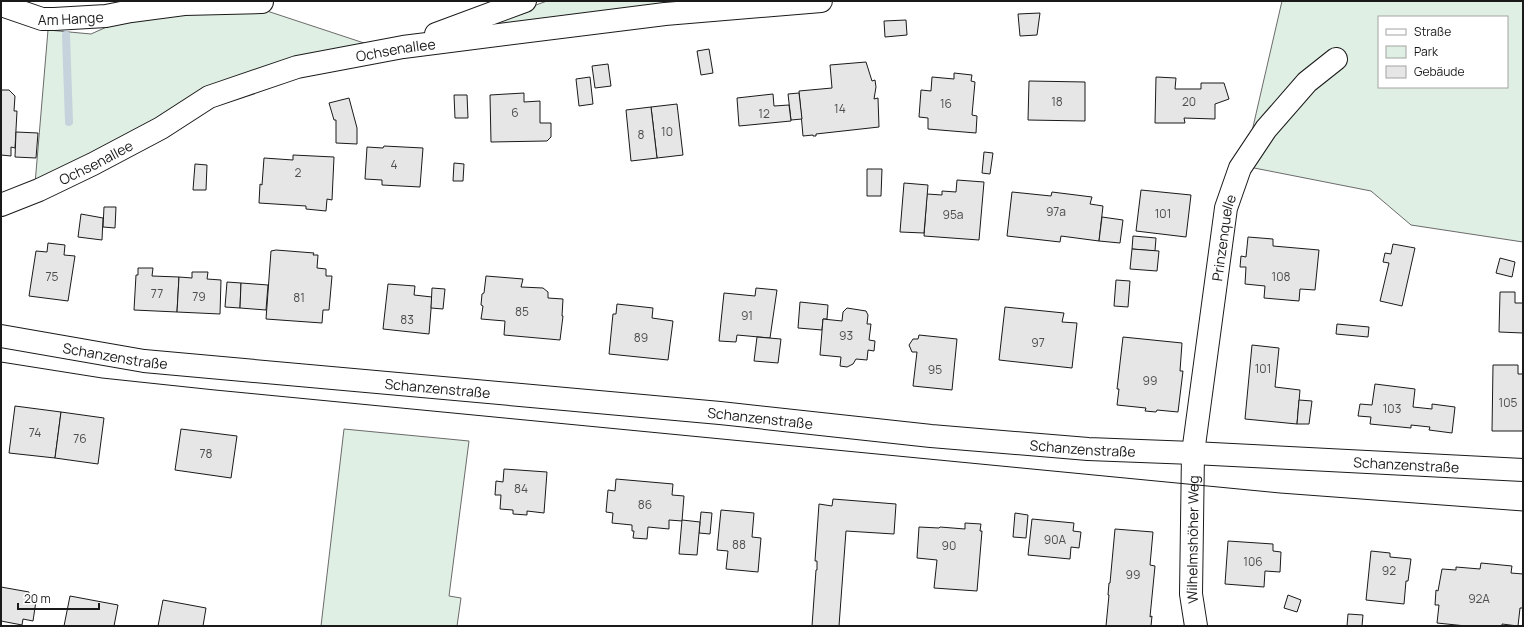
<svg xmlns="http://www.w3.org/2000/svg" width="1524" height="627" font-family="Manrope,sans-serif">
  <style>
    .green { fill: #e0efe3; stroke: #6a6a6a; fill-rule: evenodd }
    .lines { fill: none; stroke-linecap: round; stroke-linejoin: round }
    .stream { stroke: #c6d2dc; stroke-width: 8 }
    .building { fill: #e6e6e6; stroke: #1a1a1a }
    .minor-casing { stroke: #1a1a1a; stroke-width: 24 }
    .minor { stroke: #fff; stroke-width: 22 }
    .tram { stroke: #1a1a1a; stroke-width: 1 }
    .labels { text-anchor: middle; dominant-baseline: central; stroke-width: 3; stroke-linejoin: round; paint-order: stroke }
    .number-label { font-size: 12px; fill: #4d4d4d }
    .street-label { font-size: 14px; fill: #1a1a1a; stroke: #fff }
  </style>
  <rect width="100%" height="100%" fill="#fff"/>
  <!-- green -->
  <g class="green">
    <path d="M547 1H733L459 33Z"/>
    <path d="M1282 1H1523V242L1411 225 1371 191 1244 166ZM1379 17H1507V87H1379Z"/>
    <path d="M261 9 364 43 290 62 35 184 48 30 91 34 129 17Z"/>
    <path d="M344 429 469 441 449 596 461 598 457 626H321Z"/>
  </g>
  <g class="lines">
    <!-- stream -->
    <path class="stream" d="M66 35 69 122"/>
  </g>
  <!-- building -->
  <g class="building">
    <path d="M1040 13 1037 35 1020 36 1018 14Z"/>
    <path d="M906 20 907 35 885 37 884 21Z"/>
    <path d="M709 49 713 73 701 75 697 51Z"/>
    <path d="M866 62 872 81 875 80 876 87 874 99 878 98 879 127 816 134V136H813V135L803 136 799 91 832 88 830 65Z"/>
    <path d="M608 64 611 86 595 88 592 66Z"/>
    <path d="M954 73 972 75 971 81 975 82 972 115 977 116 976 133 928 129V118L919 117 921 90 931 91 932 77 954 79Z"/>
    <path d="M590 77 593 104 579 106 576 79Z"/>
    <path d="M1156 77 1176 78 1175 89H1201V83H1224L1229 99 1215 104V119L1184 118 1185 123H1155Z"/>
    <path d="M1029 81 1085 82V121L1028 120Z"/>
    <path d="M1 90H9L15 96 14 111H17L15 148 11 147V156L1 155Z"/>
    <path d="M524 93V102L540 101V123H551V137L547 141 491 142 490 95Z"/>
    <path d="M799 93 802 119 791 120 788 94Z"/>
    <path d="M773 94 774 106 789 105 791 121 739 126 737 98Z"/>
    <path d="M454 95H467L468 118H455Z"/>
    <path d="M349 98 357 128V144L336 143V120H334L329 103Z"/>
    <path d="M677 104 683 155 657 158 651 107Z"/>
    <path d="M651 107 657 158 631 161 626 110Z"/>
    <path d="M16 132 38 133 36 158 15 157Z"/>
    <path d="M384 146 423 148 420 187 382 185V180L365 179 367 147 383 148Z"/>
    <path d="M984 152 993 153 990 174 982 173Z"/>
    <path d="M293 155 334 157 332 200 327 199 326 211 306 209V206L259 203 260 184 262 185 264 158 293 160Z"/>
    <path d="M454 163 464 164 463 181H453Z"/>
    <path d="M195 164 207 165 206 190H193Z"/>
    <path d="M867 169H882L881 196H867Z"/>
    <path d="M957 180 984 182 979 240 924 236 927 194 942 195V191L956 192Z"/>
    <path d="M904 183 928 185 924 233 900 232Z"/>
    <path d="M1141 190 1191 195 1186 237 1136 231Z"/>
    <path d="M1012 192 1051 196 1052 192 1092 197 1090 204 1103 206 1099 241 1061 236 1060 242 1007 236Z"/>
    <path d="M104 207H116L115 228 103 227Z"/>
    <path d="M81 214 103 218 102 240 78 237Z"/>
    <path d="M1102 217 1123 220 1120 243 1099 241Z"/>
    <path d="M1133 236 1156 238 1155 251 1132 249Z"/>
    <path d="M1248 237 1273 239V246L1319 250 1315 290 1300 289 1299 301 1264 298 1265 286 1245 284 1246 267H1240L1241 256 1246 257Z"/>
    <path d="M48 243 65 245 64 255 75 256 68 301 29 296 36 251 47 252Z"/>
    <path d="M1393 244 1415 248 1402 306 1380 301 1389 263 1383 262 1385 253 1391 254Z"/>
    <path d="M1132 249 1159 251 1157 271 1130 269Z"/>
    <path d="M276 250 314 253 313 255H318L317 268 326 269V276H332L329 310H323L322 323 266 319 271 251Z"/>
    <path d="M1500 258 1515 262 1512 277 1496 273Z"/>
    <path d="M138 268H153L152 276 179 277 177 312 134 310 136 275H138Z"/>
    <path d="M192 272H208L207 279 221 280 220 314 177 312 179 277 192 278Z"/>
    <path d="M486 276 523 279 521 287 543 288 548 292V298L563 299 562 316H563L560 340 504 335 505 321 481 319 483 306 481 305 482 294 484 293Z"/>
    <path d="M1116 280 1130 281 1128 307 1114 306Z"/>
    <path d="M227 282 241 283 240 308 225 307Z"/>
    <path d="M241 283 268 285 266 310 240 308Z"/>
    <path d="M388 284 415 286 414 295 432 297 429 334 383 329Z"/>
    <path d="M432 288 445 289 443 309 431 308Z"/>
    <path d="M756 288 777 290 770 338 737 335 736 342 719 341 724 293 755 296Z"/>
    <path d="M1500 292H1515V303H1523V333L1499 332Z"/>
    <path d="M800 302 828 305 827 319H823L822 330 798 328Z"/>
    <path d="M617 304 653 308 652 318 673 321 668 360 609 354 613 314H616Z"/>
    <path d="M1005 307 1064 313 1062 322 1077 323 1072 368 999 360Z"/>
    <path d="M847 308 866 311 868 315 867 324H871L869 340 875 341 874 351 868 350 867 360 856 359 853 364 847 367 840 366 841 357 820 355 823 319 842 321 843 312Z"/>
    <path d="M1337 324 1369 327 1368 337 1336 334Z"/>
    <path d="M919 335 957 339 952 390 913 386 917 352H912L909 345 913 339H918Z"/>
    <path d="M757 337 781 339 778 363 754 361Z"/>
    <path d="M1123 337 1182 343 1180 371H1183L1178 412 1157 410 1156 412 1145 411 1146 408 1117 405 1119 389H1117Z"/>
    <path d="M1252 345 1279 348 1275 387 1300 390 1297 424 1245 419Z"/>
    <path d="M1493 365H1518V374H1523V431H1492Z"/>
    <path d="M1375 384 1415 389 1413 407 1432 409V404L1455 407 1452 433 1429 430 1430 427 1411 425V428L1370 424 1371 417 1358 416 1360 404 1372 405Z"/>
    <path d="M1299 400 1312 401 1309 424H1297Z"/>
    <path d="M15 406 61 412 55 458 9 453Z"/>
    <path d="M61 412 104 418 98 464 55 458Z"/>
    <path d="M181 429 237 436 231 478 175 470Z"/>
    <path d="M504 469 547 472 544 513 527 511V515L513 514V510L500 509 501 495H495L496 481 503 482Z"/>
    <path d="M616 479 673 484 672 495 684 496 682 521 669 520V529L648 527 647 539 633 538 634 531H632V525L612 523 613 513 606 512 608 490 615 491Z"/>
    <path d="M833 499 896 504 894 534 846 531 839 626H812L816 570H817V561H815L819 504 832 506Z"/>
    <path d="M721 510 754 513 752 537 761 538 758 572 726 569 728 551 717 550Z"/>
    <path d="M701 512 712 513 710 534 699 533Z"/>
    <path d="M1015 513 1028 515 1026 538 1013 537Z"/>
    <path d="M1032 519 1074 523 1073 531 1081 532 1079 548 1071 547 1070 559 1028 555Z"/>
    <path d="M682 520 700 522 697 555 679 554Z"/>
    <path d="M965 523 981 524 980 531H982L977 591 934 588 937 560 917 558 919 527 939 528 940 527 965 529Z"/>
    <path d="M1115 529 1153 532 1150 565 1155 566 1150 617 1152 616 1151 626H1106L1109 595H1108L1109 583H1110Z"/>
    <path d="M1228 541 1273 544V551L1281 552 1280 572 1265 571 1264 587 1225 584Z"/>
    <path d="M1371 551 1390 553V557L1411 559 1408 581H1406L1404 604 1366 600Z"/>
    <path d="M1481 563 1512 566 1511 573 1523 574V608H1520L1518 626 1502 624V626H1466L1437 623 1439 605H1435L1436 590 1438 591 1442 569 1456 570V567L1480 569Z"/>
    <path d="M1 587 29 592 28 600 36 601 33 621 23 619 22 625 1 621Z"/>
    <path d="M1288 595 1301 600 1297 612 1284 608Z"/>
    <path d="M70 596 118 605 114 626H64Z"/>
    <path d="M163 600 206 608 203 626H158Z"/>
    <path d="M1348 614 1363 615 1362 626H1347Z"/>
  </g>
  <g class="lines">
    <!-- minor casing -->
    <g class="minor-casing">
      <g id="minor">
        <path id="s1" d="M1 5 42 19H54L106 16 131 11 184 4 262 2"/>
        <path d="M436 34 525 1"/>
        <path id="s2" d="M1 205 39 190 93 164 161 128 209 97 297 67 403 47 665 14 821 1"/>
        <path id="s3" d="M1 336 144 361 720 413 931 436 1088 449 1193 453 1523 470"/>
        <path id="s4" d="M1196 626 1191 594 1193 453 1226 208 1240 168 1266 129 1307 82 1336 59"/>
      </g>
    </g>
    <!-- minor -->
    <use href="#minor" class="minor"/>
    <!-- tram -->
    <path class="tram" d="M1 362 102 378 215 390 1280 493 1523 511"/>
  </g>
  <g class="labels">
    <!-- number labels -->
    <g class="number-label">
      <text x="1057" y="101">18</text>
      <text x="1189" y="101">20</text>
      <text x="946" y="103">16</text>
      <text x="840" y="108">14</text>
      <text x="515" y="112">6</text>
      <text x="764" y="113">12</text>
      <text x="667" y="131">10</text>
      <text x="641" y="134">8</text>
      <text x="394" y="164">4</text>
      <text x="298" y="172">2</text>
      <text x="1056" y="211">97a</text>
      <text x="1163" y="213">101</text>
      <text x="953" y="214">95a</text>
      <text x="52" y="276">75</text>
      <text x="1281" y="276">108</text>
      <text x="157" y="293">77</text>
      <text x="199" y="296">79</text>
      <text x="299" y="297">81</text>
      <text x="522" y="311">85</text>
      <text x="747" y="315">91</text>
      <text x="407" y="319">83</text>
      <text x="846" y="335">93</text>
      <text x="641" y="337">89</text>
      <text x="1038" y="342">97</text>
      <text x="1263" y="368">101</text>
      <text x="935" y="369">95</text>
      <text x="1150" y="380">99</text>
      <text x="1508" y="402">105</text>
      <text x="1392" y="408">103</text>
      <text x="35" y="432">74</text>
      <text x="80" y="438">76</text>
      <text x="206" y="453">78</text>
      <text x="521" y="488">84</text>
      <text x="645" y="504">86</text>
      <text x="1055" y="539">90A</text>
      <text x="739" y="544">88</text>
      <text x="949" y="545">90</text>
      <text x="1253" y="561">106</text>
      <text x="1389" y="570">92</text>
      <text x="1133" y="574">99</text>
      <text x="1479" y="598">92A</text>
    </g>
    <!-- street labels -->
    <g class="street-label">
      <text stroke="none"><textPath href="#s1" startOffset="72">Am Hange</textPath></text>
      <text stroke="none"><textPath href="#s2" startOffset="428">Ochsenallee</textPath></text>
      <text stroke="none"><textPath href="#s2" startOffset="104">Ochsenallee</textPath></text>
      <text stroke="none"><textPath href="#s4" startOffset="391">Prinzenquelle</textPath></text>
      <text stroke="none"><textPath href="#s3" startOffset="116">Schanzenstraße</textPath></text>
      <text stroke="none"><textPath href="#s3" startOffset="440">Schanzenstraße</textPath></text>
      <text stroke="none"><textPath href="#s3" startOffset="764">Schanzenstraße</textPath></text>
      <text stroke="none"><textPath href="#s3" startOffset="1088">Schanzenstraße</textPath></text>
      <text stroke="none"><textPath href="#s3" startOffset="1412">Schanzenstraße</textPath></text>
      <text stroke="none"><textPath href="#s4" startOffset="87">Wilhelmshöher Weg</textPath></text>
    </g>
  </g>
  <!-- border -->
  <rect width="1524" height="627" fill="none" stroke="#1a1a1a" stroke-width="4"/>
  <!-- legend -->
  <rect x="1378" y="16" width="130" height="72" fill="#ffffff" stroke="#a3a3a3"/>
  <rect x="1386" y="29" width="20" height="6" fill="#ffffff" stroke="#a3a3a3"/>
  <text x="1414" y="36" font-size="12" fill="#1a1a1a">Straße</text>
  <rect x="1386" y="46" width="20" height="12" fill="#e0efe3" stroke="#a3a3a3"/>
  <text x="1414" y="56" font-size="12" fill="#1a1a1a">Park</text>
  <rect x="1386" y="66" width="20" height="12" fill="#e6e6e6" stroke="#a3a3a3"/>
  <text x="1414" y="76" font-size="12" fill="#1a1a1a">Gebäude</text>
  <!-- scale -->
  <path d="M18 603v6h81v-6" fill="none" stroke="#1a1a1a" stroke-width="2"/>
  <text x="24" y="603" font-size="12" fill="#1a1a1a" stroke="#ffffff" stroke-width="3" paint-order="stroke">20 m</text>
</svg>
